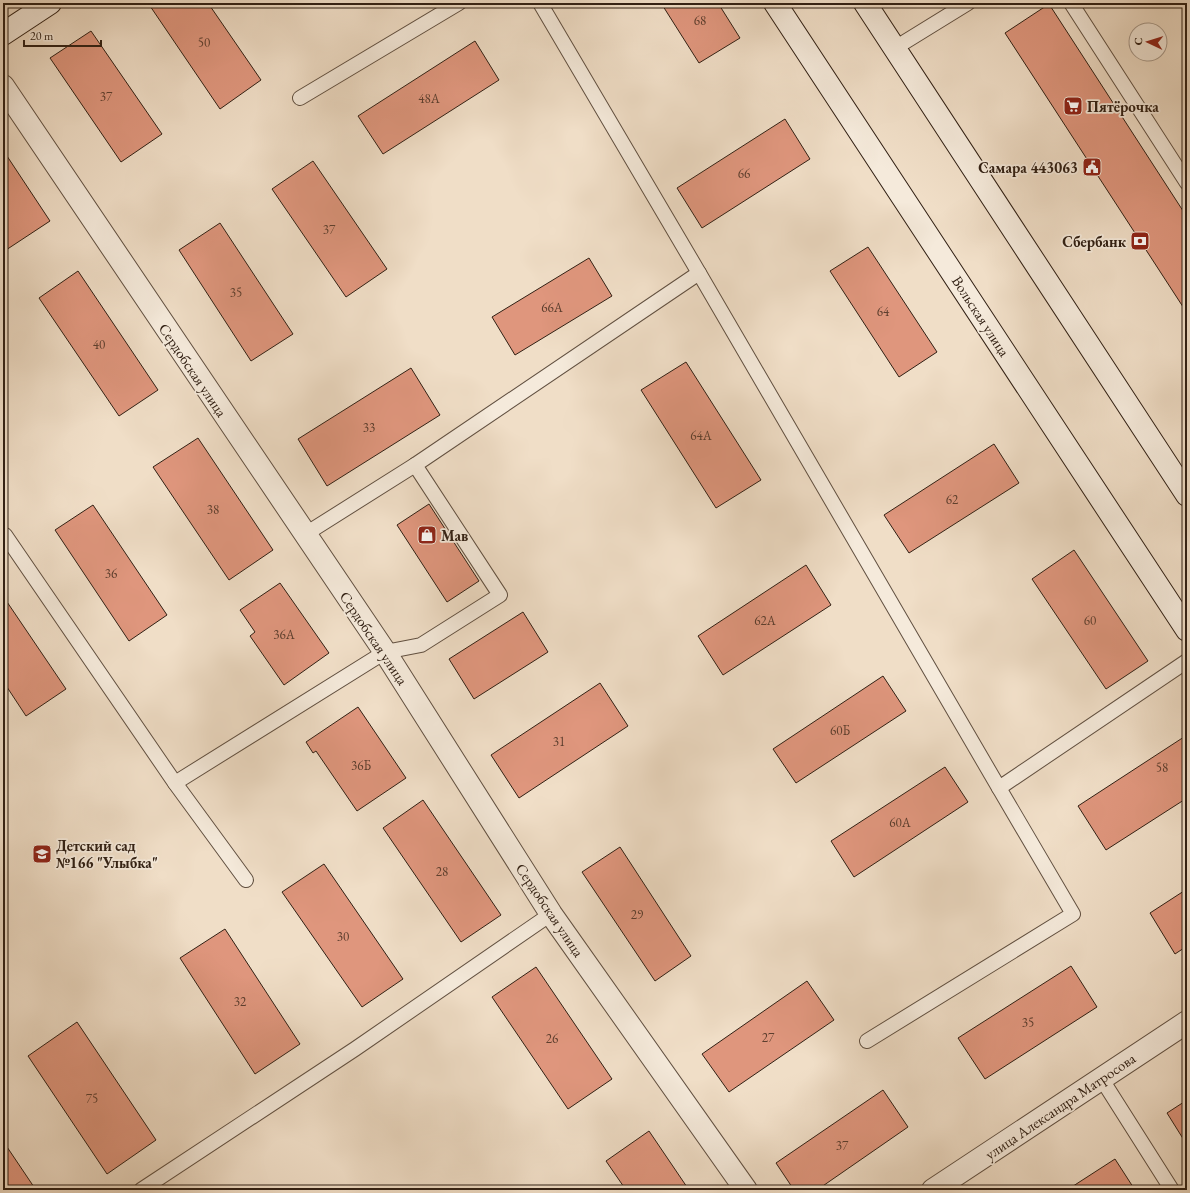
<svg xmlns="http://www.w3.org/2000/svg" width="1190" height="1193" font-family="'EB Garamond',serif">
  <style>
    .building { fill: #df967d; stroke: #312014 }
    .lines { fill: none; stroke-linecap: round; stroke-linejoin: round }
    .service-casing { stroke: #615041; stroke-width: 16 }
    .minor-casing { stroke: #615041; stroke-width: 24 }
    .tertiary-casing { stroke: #615041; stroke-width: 24 }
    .secondary-casing { stroke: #312014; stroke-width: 24 }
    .service { stroke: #f5eadb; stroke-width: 14 }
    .minor { stroke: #f5eadb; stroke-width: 22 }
    .tertiary { stroke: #f5eadb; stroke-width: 22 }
    .secondary { stroke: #f5eadb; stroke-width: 22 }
    .labels { text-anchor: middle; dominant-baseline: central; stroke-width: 3.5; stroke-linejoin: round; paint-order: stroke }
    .number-label { font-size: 13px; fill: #5c3e2e }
    .poi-label { font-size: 15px; font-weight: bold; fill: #312014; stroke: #f5eadb; text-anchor: start }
    .street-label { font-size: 15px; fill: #312014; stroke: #f5eadb }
  </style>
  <rect width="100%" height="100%" fill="#f0dec7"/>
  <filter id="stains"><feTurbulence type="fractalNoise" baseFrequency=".005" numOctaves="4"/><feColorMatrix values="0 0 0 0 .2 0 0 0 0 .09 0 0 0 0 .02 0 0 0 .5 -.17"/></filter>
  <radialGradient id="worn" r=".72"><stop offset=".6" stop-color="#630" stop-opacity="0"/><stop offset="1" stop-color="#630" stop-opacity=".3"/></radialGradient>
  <!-- building -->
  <g class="building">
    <path d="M148 3H208L261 80 220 109Z"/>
    <path d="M661 3H718L740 38 699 63Z"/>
    <path d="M1049 4 1187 217V313L1005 33Z"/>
    <path d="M91 31 162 134 121 162 50 58Z"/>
    <path d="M475 41 499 80 383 154 358 116Z"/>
    <path d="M785 119 810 159 702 228 677 188Z"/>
    <path d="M3 150 50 221 6 250 3 245Z"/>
    <path d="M313 161 387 269 346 297 272 189Z"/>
    <path d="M220 223 293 334 251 361 179 250Z"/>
    <path d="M868 247 937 352 899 377 830 271Z"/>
    <path d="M589 258 612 296 515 355 492 317Z"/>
    <path d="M78 271 158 390 119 416 39 298Z"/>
    <path d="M686 362 761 480 716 508 641 390Z"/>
    <path d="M411 368 440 415 327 486 298 439Z"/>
    <path d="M198 438 273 550 229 580 153 467Z"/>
    <path d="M994 444 1019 483 909 553 884 515Z"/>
    <path d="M429 504 479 581 447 602 397 525Z"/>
    <path d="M93 505 167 615 129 641 55 530Z"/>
    <path d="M1074 550 1148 661 1106 689 1032 579Z"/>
    <path d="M806 565 831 605 723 675 698 636Z"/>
    <path d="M280 583 329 653 284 685 250 636 255 632 240 610Z"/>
    <path d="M3 596 66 689 26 716 3 681Z"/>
    <path d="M523 612 548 652 474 699 449 659Z"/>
    <path d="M883 676 906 711 796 783 773 749Z"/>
    <path d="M600 683 628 726 519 798 491 755Z"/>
    <path d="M358 707 406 778 357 811 316 751 313 753 306 742Z"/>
    <path d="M1187 735V798L1106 850 1078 806Z"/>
    <path d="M945 767 968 802 854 877 831 841Z"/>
    <path d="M423 800 501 915 461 942 383 828Z"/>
    <path d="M620 847 691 956 655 981 582 872Z"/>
    <path d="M324 864 403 979 362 1007 282 892Z"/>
    <path d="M1187 889V946L1175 954 1150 913Z"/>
    <path d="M225 929 300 1044 255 1074 180 958Z"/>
    <path d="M1071 966 1097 1007 985 1079 958 1038Z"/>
    <path d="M536 967 612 1079 568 1109 492 997Z"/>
    <path d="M807 981 834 1020 729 1092 702 1054Z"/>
    <path d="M77 1022 156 1140 107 1174 28 1056Z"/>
    <path d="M883 1090 908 1127 817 1190H794L776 1163Z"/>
    <path d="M1187 1100V1145L1167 1113Z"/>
    <path d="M649 1131 689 1190H626L606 1161Z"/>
    <path d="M3 1141 36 1190H3Z"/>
    <path d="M1115 1159 1135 1190H1067Z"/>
  </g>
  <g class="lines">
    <!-- service casing -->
    <g class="service-casing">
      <g id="service">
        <path d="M540 3 699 273"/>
        <path d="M1071 3 1187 183"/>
        <path d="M895 48 968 3"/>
        <path d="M300 98 459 3"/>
        <path d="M304 535 415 465"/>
        <path d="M3 536 5 535 175 783 385 652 421 645 500 595 415 465 699 273 999 788 1187 661"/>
        <path d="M175 783 246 880"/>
        <path d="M867 1041 1073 914 999 788"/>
        <path d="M1101 1078 1172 1190"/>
        <path d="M141 1190 355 1049 551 914"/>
      </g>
    </g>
    <!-- minor casing -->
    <g class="minor-casing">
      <path id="minor" d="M3 86 385 652 551 914 746 1190"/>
    </g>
    <!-- tertiary casing -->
    <g class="tertiary-casing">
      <path id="tertiary" d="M933 1190 1187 1022"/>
    </g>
    <!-- secondary casing -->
    <g class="secondary-casing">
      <g id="secondary">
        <path d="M775 3 1187 630"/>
        <path d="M865 3 1187 495"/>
        <path d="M3 34 50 3"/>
      </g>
    </g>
    <!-- service -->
    <use href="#service" class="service"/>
    <!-- minor -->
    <use href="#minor" class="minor"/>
    <!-- tertiary -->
    <use href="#tertiary" class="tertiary"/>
    <!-- secondary -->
    <use href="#secondary" class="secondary"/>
  </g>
  <!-- icons -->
  <defs>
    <g id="supermarket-square" transform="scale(1)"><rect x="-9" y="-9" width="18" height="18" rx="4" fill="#8f2418" stroke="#f5eadb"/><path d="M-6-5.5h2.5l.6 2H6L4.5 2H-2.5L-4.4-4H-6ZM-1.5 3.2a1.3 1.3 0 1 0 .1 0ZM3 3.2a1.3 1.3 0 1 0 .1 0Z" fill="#fff"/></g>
    <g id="civic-square" transform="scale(1)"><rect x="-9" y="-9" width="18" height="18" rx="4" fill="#8f2418" stroke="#f5eadb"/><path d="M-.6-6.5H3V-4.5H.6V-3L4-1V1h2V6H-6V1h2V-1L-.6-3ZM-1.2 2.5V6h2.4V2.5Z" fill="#fff"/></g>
    <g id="bank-square" transform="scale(1)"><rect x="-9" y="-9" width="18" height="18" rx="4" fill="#8f2418" stroke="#f5eadb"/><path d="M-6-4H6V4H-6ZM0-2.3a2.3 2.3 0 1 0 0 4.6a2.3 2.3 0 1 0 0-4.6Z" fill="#fff"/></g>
    <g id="shop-square" transform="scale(1)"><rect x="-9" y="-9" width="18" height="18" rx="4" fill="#8f2418" stroke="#f5eadb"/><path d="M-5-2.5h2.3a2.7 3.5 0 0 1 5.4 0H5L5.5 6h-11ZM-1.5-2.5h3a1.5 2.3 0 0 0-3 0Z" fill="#fff"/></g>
    <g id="school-square" transform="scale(1)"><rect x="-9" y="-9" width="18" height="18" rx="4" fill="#8f2418" stroke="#f5eadb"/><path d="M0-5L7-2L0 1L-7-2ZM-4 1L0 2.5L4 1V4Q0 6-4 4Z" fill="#fff"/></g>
  </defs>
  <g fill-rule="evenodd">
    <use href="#supermarket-square" x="1073" y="106"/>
    <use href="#civic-square" x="1092" y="167"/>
    <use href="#bank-square" x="1140" y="241"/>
    <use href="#shop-square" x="427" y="535"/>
    <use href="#school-square" x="42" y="854"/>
  </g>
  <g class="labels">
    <!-- number labels -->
    <g class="number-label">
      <text x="700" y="20">68</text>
      <text x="204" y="42">50</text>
      <text x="106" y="96">37</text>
      <text x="429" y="98">48А</text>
      <text x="744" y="173">66</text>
      <text x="329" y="229">37</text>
      <text x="236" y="292">35</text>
      <text x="552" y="307">66А</text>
      <text x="883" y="311">64</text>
      <text x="99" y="344">40</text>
      <text x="369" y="427">33</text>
      <text x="701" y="435">64А</text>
      <text x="952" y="499">62</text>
      <text x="213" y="509">38</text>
      <text x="111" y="573">36</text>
      <text x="765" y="620">62А</text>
      <text x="1090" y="620">60</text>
      <text x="284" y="634">36А</text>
      <text x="840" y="730">60Б</text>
      <text x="559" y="741">31</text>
      <text x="361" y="765">36Б</text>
      <text x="1162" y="767">58</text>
      <text x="900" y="822">60А</text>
      <text x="442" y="871">28</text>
      <text x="637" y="914">29</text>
      <text x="343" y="936">30</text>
      <text x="240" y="1001">32</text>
      <text x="1028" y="1022">35</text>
      <text x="768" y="1037">27</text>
      <text x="552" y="1038">26</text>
      <text x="92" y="1098">75</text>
      <text x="842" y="1145">37</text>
    </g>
    <!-- poi labels -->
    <g class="poi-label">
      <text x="1087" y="106">Пятёрочка</text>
      <text x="1078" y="167" text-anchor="end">Самара 443063</text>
      <text x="1126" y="241" text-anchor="end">Сбербанк</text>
      <text x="441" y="535">Мав</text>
      <text x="56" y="845">Детский сад<tspan x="56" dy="17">№166 "Улыбка"</tspan></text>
    </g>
    <!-- street labels -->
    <g class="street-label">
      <text transform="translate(981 316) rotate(57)">Вольская улица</text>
      <text transform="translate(193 370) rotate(56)">Сердобская улица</text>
      <text transform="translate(374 638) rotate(56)">Сердобская улица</text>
      <text transform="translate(550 910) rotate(56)">Сердобская улица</text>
      <text transform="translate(1060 1106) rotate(-34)">улица Александра Матросова</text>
    </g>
  </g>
  <!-- margin -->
  <rect width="1190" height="1193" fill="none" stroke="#f0dec7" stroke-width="16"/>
  <rect x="4" y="4" width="1182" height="1185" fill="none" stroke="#312014" stroke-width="2"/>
  <rect x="8" y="8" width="1174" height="1177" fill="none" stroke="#312014"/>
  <!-- north arrow -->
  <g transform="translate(1148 42) rotate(274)"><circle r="19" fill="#f5eadb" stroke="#a7998b"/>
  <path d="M0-3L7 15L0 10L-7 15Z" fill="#8f2418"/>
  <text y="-6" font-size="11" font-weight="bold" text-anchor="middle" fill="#312014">С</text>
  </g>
  <!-- scale -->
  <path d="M24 40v6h77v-6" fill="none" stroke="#312014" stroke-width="2"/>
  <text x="30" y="40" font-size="12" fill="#312014" stroke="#f5eadb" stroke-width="3" paint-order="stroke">20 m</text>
  <rect width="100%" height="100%" filter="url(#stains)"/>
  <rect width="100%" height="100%" fill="url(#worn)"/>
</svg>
